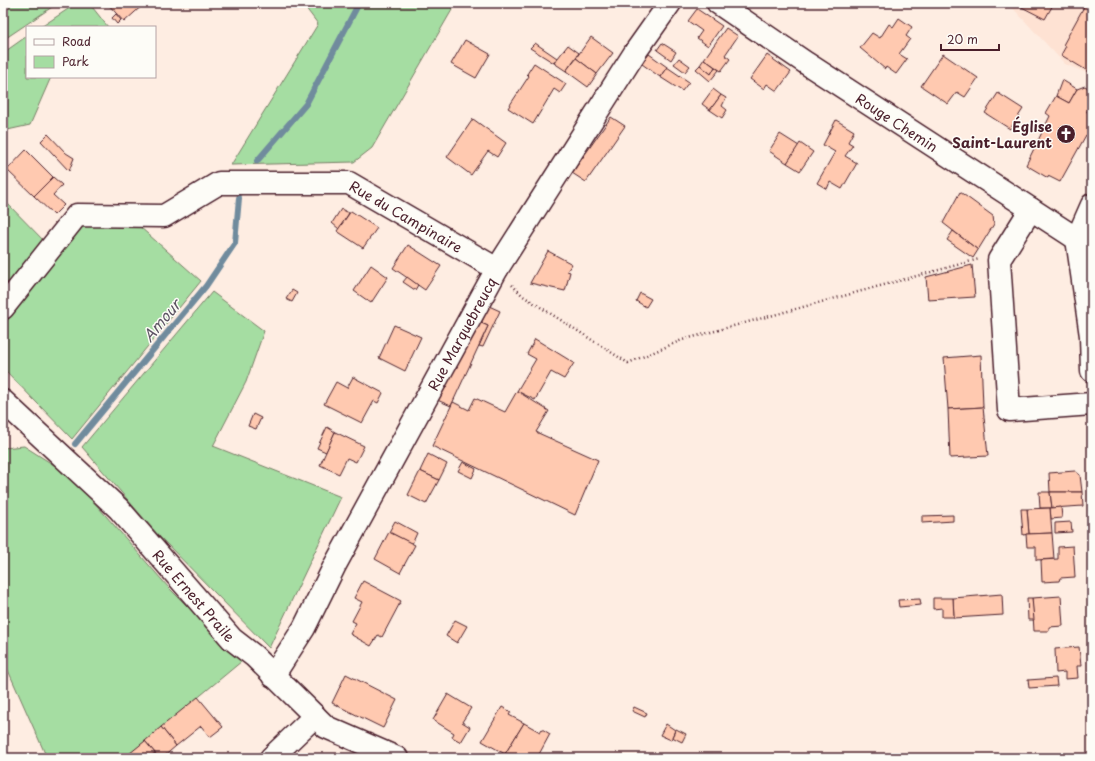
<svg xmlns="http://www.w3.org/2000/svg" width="1095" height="761" font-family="'Playpen Sans',sans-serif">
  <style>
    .built { fill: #fee2d3 }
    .green { fill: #a5dda2; stroke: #787e66 }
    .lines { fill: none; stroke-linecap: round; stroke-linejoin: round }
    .stream { stroke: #708b9d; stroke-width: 6 }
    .building { fill: #ffc9b0; stroke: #4a1f2b }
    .minor-casing { stroke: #4a1f2b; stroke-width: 25 }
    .path { stroke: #4a1f2b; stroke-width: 2.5; stroke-dasharray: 1 3; stroke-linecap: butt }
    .minor { stroke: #fdfcf7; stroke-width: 22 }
    .labels { text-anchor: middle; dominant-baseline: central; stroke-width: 3; stroke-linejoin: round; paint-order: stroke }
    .street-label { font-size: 14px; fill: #4a1f2b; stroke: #fdfcf7 }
    .poi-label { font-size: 14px; font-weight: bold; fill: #4a1f2b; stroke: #fdfcf7; text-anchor: end }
    .water-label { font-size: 15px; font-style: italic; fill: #5d5564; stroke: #fdfcf7 }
  </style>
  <rect width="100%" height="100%" fill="#feede2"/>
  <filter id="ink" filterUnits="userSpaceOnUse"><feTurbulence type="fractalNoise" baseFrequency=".025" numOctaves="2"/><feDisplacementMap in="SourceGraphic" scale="8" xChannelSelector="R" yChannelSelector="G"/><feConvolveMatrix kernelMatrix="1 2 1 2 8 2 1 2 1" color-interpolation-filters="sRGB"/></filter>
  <g filter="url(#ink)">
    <!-- built -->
    <path class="built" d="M1008 3H1092V75L1065 64Z"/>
    <!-- green -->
    <g class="green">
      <path d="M3 3H58L3 40Z"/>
      <path d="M77 3H89L108 27H41Z"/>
      <path d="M302 3H456L372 148 354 162 231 165 318 24Z"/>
      <path d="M27 36V77H51L30 125 3 131V53Z"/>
      <path d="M3 199 47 244 8 284 3 279Z"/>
      <path d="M84 225 140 227 201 281 72 439 3 368V320L24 292Z"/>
      <path d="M212 292 264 331 246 382 213 446 341 497 269 648 159 536 82 447Z"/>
      <path d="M24 446 71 476 169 588 242 661 125 758H47L3 659V448Z"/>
    </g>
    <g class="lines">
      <!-- stream -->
      <g class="stream">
        <path d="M257 161 306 104 359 3"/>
        <path d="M75 444 206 286 235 243 239 198"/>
      </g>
    </g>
    <!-- building -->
    <g class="building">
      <path d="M107 3H145L124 22Z"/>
      <path d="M1014 3H1054L1045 19Z"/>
      <path d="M1086 3H1092L1091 73 1061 55 1066 46 1063 45Z"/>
      <path d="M697 9 722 26 708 46 697 38 702 31 688 21Z"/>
      <path d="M116 14 121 20 117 24 112 18Z"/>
      <path d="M899 18 912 27 906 36 910 39 899 54 907 59 896 74 886 67 885 69 860 48 872 33 880 38 889 24 893 27Z"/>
      <path d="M726 28 738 36 725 55 730 59 721 71 704 59Z"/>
      <path d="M591 37 613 53 597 74 576 58Z"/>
      <path d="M465 40 490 54 476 78 451 64Z"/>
      <path d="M535 43 557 58 554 63 530 48Z"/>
      <path d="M662 43 676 52 671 60 657 50Z"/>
      <path d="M568 45 579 53 566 71 554 63Z"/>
      <path d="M649 54 667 67 660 77 642 64Z"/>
      <path d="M943 54 978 78 965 97 957 92 948 104 921 86Z"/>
      <path d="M767 55 791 72 777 91 767 84 764 89 750 79Z"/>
      <path d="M576 58 597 74 588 87 566 71Z"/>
      <path d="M679 58 690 66 685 72 674 64Z"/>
      <path d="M704 59 715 67 711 74 700 65Z"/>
      <path d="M534 63 566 84 560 93 554 89 533 124 508 108 529 76 527 74Z"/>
      <path d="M700 65 711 74 715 67 719 70 710 81 696 69Z"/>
      <path d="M667 67 689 82 682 91 660 77Z"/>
      <path d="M1062 80 1077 89 1069 103 1056 96Z"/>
      <path d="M1085 86 1091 90 1092 93V101L1087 112 1092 115V133L1090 137 1086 135 1060 182 1048 176V178L1026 165 1050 116 1046 113 1056 96 1069 103 1077 89Z"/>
      <path d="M713 89 721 95 710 110 702 104Z"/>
      <path d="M998 93 1023 109 1010 129 985 113Z"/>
      <path d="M721 95 726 98 722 106 727 110 722 118 710 110Z"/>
      <path d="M1092 101V115L1087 112Z"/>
      <path d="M611 117 625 126 586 182 572 173Z"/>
      <path d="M473 119 506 143 497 157 488 151 471 175 447 157Z"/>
      <path d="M836 120 854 131 848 142 853 145 845 156 857 163 842 189 830 182 827 189 817 183 835 152 823 145Z"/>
      <path d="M48 134 66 153 74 158 69 171 41 141Z"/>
      <path d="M780 134 799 146 787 163 769 151Z"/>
      <path d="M800 143 813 152 800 171 787 163Z"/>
      <path d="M26 150 53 177 34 196 7 170Z"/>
      <path d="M53 177 62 185 53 195 64 205 54 215 34 196Z"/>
      <path d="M960 192 993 216 994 224 978 250 943 223Z"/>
      <path d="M341 209 349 213 339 229 332 223Z"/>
      <path d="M351 211 377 228 363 248 337 231Z"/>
      <path d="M953 231 978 250 973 258 947 240Z"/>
      <path d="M408 245 441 266 425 290 393 268Z"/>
      <path d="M548 251 572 264 567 271 570 272 565 291 530 283Z"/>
      <path d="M371 265 388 277 371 303 354 291Z"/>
      <path d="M972 265 975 297 928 300 926 277Z"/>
      <path d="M407 277 418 285 415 290 403 282Z"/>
      <path d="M292 290 297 293 292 302 286 299Z"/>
      <path d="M640 293 651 299 646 307 636 301Z"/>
      <path d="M489 306 500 311 483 347 479 346 488 326 481 323Z"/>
      <path d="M489 306 481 323 488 326 451 406 435 399Z"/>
      <path d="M394 325 421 337 405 371 379 358Z"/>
      <path d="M535 339 574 363 564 379 551 372 535 400 517 391 536 359 527 354Z"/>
      <path d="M981 355 983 407 948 409 944 358Z"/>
      <path d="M353 377 383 393 378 403 374 401 362 423 324 404 336 382 347 388Z"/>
      <path d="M517 391 549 411 536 432 598 460 575 515 432 446 453 402 469 410 475 398 505 412Z"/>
      <path d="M983 407 988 456 950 458 948 409Z"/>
      <path d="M253 414 261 418 256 429 248 426Z"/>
      <path d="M327 427 335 432 326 452 317 448Z"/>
      <path d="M335 432 364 446 356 462 347 458 339 474 320 465Z"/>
      <path d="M428 454 447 464 439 480 420 471Z"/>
      <path d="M463 462 476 469 472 478 458 471Z"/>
      <path d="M420 471 439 480 426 504 408 495Z"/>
      <path d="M1075 471 1080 475 1082 492H1050L1049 473Z"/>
      <path d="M1039 492H1050L1052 508H1040Z"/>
      <path d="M1050 492H1082L1083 506 1052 508Z"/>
      <path d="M1061 507 1062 518 1051 519 1050 508Z"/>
      <path d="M1050 508 1052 533 1029 534 1027 509Z"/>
      <path d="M1021 509H1027L1029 534 1023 535Z"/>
      <path d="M953 515V521L922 523V516Z"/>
      <path d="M395 521 417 533 412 544 389 532Z"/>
      <path d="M1071 522 1072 532 1055 533V523Z"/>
      <path d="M389 532 415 545 400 573 375 559Z"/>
      <path d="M1052 533 1054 559 1036 560V547H1027L1026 534Z"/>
      <path d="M1073 546 1075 577 1060 578 1059 581 1042 582 1041 560 1058 559V547Z"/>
      <path d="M363 581 401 601 382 637 378 635 371 646 350 634 356 623 352 621 362 602 354 598Z"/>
      <path d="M1002 594 1003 615 954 618 953 598Z"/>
      <path d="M1061 596 1063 626 1049 627V631H1034L1032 598Z"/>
      <path d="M933 598H953L954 617H942V608L933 609Z"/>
      <path d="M1027 598H1032L1034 620H1028Z"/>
      <path d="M920 599 921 605 899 607 898 600Z"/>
      <path d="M455 620 467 626 457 643 446 636Z"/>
      <path d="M1079 647 1081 666H1077L1078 678 1065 679V672L1056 673 1055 649Z"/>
      <path d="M346 674 397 700 383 728 332 703Z"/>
      <path d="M1056 678 1057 686 1029 688 1028 680Z"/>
      <path d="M448 694 471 708 462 722 470 727 461 742 452 737 454 733 433 720Z"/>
      <path d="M198 697 223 727 210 737 201 726 176 746 161 727Z"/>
      <path d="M502 707 511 712 509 715 524 723 505 754 482 741Z"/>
      <path d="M634 707 647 713 645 717 632 711Z"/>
      <path d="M524 723 540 732 542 729 550 734 537 758H512L505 754Z"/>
      <path d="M666 724 675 730 671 740 660 735Z"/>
      <path d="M161 727 176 746 162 758H159L145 741Z"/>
      <path d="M676 729 686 734 682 742 672 737Z"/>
      <path d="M145 741 155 753 148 758H124Z"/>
    </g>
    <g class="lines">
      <!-- minor casing -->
      <g class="minor-casing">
        <g id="minor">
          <path id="s1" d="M718 3 806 63 1077 239"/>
          <path d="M1031 209 999 260 1009 410 1092 404"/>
          <path d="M1077 239 1091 336 1092 371"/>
          <path d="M1077 239 1092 205"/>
          <path id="s2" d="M3 308 77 215 164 216 219 183H349L497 269"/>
          <path id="s3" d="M3 401 119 509 232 639 254 656 326 727 397 758"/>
          <path id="s4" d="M273 676 304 628 335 565 497 269 636 51 670 3"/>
          <path d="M271 758 315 716"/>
        </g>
      </g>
      <!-- path -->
      <path class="path" d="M512 285 523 296 628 363 682 340 979 259"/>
      <!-- minor -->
      <use href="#minor" class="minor"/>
    </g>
  </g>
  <!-- icons -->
  <defs>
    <g id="church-disc" transform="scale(1)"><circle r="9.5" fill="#4a1f2b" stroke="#fdfcf7"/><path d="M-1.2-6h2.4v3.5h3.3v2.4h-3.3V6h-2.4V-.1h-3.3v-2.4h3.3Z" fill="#fff"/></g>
  </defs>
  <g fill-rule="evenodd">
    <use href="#church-disc" x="1066" y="134"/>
  </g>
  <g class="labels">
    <!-- street labels -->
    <g class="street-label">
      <text stroke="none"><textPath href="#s1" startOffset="215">Rouge Chemin</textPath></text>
      <text stroke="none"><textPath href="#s2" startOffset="466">Rue du Campinaire</textPath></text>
      <text stroke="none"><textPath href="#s4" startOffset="391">Rue Marquebreucq</textPath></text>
      <text stroke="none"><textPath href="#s3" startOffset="273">Rue Ernest Praile</textPath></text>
    </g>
    <!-- poi labels -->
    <g class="poi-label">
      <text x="1052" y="126">Église<tspan x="1052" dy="16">Saint-Laurent</tspan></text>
    </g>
    <!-- water labels -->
    <g class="water-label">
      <text transform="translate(161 320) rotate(-50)">Amour</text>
    </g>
  </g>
  <!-- margin -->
  <rect width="1095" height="761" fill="none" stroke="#fdfcf7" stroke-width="16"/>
  <rect x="8" y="8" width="1079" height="745" fill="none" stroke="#4a1f2b" stroke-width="1.5" filter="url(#ink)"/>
  <!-- legend -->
  <rect x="26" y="26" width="130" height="52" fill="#fdfcf7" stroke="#b5a4a5"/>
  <rect x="34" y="39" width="20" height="6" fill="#fdfcf7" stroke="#b5a4a5"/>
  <text x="62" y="46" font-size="12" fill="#4a1f2b">Road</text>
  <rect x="34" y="56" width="20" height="12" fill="#a5dda2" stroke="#b5a4a5"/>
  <text x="62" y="66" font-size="12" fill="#4a1f2b">Park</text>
  <!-- scale -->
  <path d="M941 44v6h58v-6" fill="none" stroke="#4a1f2b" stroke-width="2"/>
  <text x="947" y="44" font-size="12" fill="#4a1f2b" stroke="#fdfcf7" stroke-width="3" paint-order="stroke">20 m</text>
</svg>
